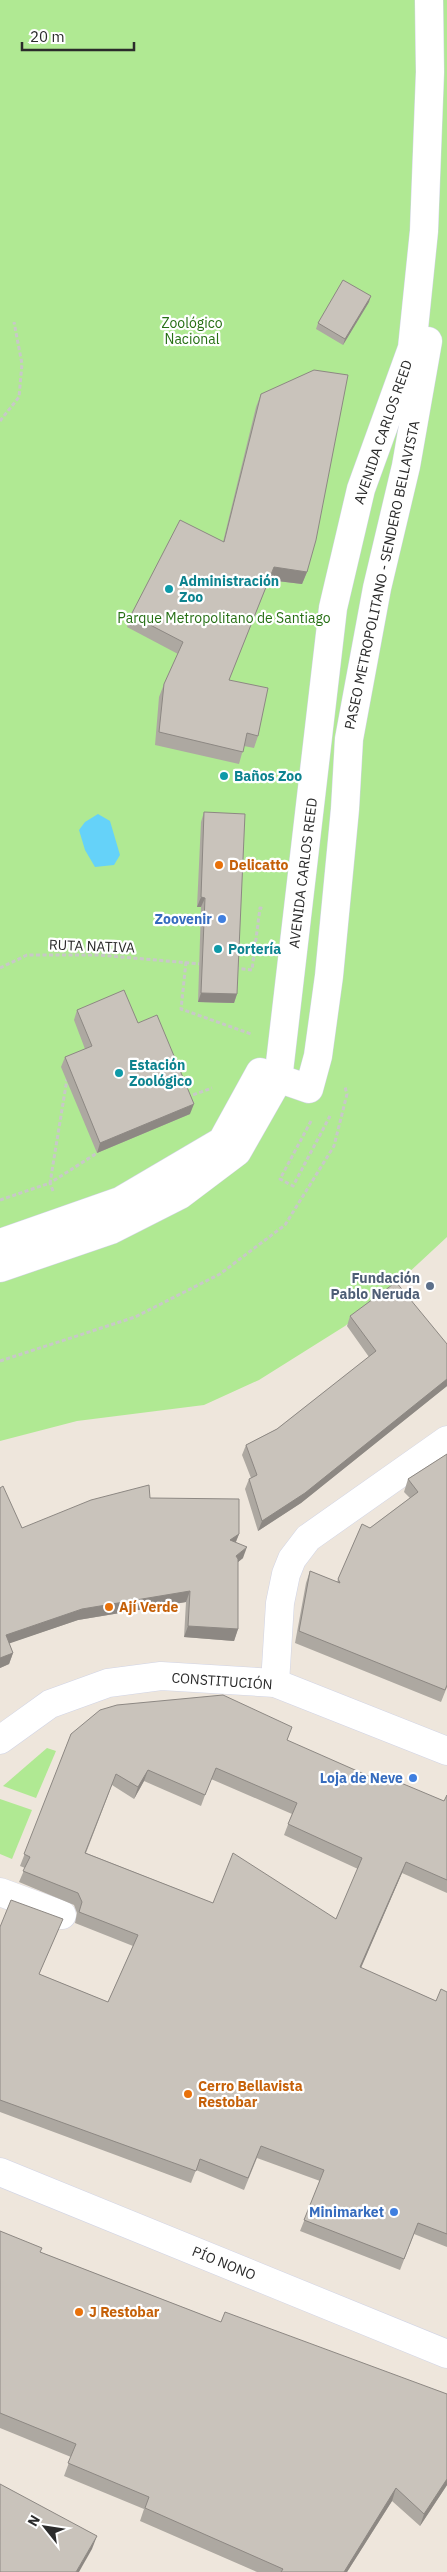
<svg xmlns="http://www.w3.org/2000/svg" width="447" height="2572" font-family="'IBM Plex Sans',sans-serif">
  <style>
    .green { fill: #b0e993 }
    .water { fill: #65d2f9 }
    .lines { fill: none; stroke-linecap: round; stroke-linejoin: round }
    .street-casing { stroke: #d1d4e5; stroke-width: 29 }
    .secondary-casing { stroke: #d1d4e5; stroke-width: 29 }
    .path { stroke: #c8c8c8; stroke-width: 3; stroke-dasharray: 4 2.5; stroke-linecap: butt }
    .street { stroke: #fff; stroke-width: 28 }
    .secondary { stroke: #fff; stroke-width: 28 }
    .wall { fill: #ada8a1; fill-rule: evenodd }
    .shaded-wall { fill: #8d8883 }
    .building { fill: #c9c3bb; stroke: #8d8883; fill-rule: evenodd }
    .culture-dot { fill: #0f9aa8; stroke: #fff; stroke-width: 2 }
    .food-dot { fill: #e8710a; stroke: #fff; stroke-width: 2 }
    .shop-dot { fill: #3f7fe0; stroke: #fff; stroke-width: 2 }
    .service-dot { fill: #5c6f8a; stroke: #fff; stroke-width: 2 }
    .labels { text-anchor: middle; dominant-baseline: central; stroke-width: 4.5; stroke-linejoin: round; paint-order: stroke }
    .park-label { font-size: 14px; fill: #266f14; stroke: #fff }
    .street-label { font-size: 14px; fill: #2b2b2b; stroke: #fff }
    .culture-label { font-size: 14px; font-weight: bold; fill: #0d838f; stroke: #fff; text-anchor: start }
    .food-label { font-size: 14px; font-weight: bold; fill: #c56008; stroke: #fff; text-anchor: start }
    .shop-label { font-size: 14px; font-weight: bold; fill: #366cbe; stroke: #fff; text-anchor: end }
    .service-label { font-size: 14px; font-weight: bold; fill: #4e5e75; stroke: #fff; text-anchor: end }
  </style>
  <rect width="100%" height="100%" fill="#eee6dc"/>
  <!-- green -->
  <g class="green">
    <path d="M0 0H447V1237L392 1288 345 1326 259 1380 204 1405 77 1421 0 1441Z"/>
    <path d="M47 1748 56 1751 36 1798 3 1786Z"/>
    <path d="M0 1799 32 1810 12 1859 0 1854Z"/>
  </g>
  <!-- water -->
  <path class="water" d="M98 814 110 821 120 855 114 865 95 867 85 850 79 830 85 822Z"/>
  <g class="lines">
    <!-- street casing -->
    <g class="street-casing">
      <g id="street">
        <path d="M0 1243 120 1201 222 1141 260 1072 309 1089 318 1056 329 976 345 809 349 739 377 588 406 466 428 341"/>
        <path d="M0 1268 111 1230 180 1195 237 1152 278 1080 333 608 361 489 412 348 424 231 430 72 429 0"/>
        <path d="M275 1683 280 1603 286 1574 292 1559 308 1538 447 1440"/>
        <path d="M0 1740 50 1704 108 1683 161 1676 275 1683 447 1751"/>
        <path d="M0 1892 62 1915"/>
      </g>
    </g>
    <!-- secondary casing -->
    <g class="secondary-casing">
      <path id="secondary" d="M0 2172 447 2354"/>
    </g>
    <!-- path -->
    <g class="path">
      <path d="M0 421 19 397 22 364 14 322"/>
      <path d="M186 962 181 1009 251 1034"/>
      <path d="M0 968 27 955H99L201 964"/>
      <path d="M235 968 252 970 260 908 264 909"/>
      <path d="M187 1097 212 1088"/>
      <path d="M311 1121 280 1179 293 1186 330 1116"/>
      <path d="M53 1191 50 1183 97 1153"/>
      <path d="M0 1200 50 1183 67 1079"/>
      <path d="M0 1361 135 1317 220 1274 285 1225 334 1146 347 1094 345 1087"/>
    </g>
    <!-- street -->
    <use href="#street" class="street"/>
    <!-- secondary -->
    <use href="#secondary" class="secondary"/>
  </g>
  <!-- wall -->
  <g class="wall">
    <path d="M369 302 343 345 316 329 318 323Z"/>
    <path d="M261 394 307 572 302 584 269 580 229 680 258 736 254 748 244 746 239 764 155 745 159 697 164 684 178 654 127 627 131 615 223 542 256 407Z"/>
    <path d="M204 812 237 994 234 1003 198 1002 201 907H197L201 822Z"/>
    <path d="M77 1010 138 1023 190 1114 97 1153 61 1067 65 1057 85 1049 74 1020Z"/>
    <path d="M350 1316 447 1344V1386L301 1503 258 1531 245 1489 249 1479 251 1478 242 1455 246 1445 277 1429 369 1357 347 1326Z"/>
    <path d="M447 1454V1687L441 1702 295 1643 306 1583 310 1571 337 1582 362 1524 370 1528 410 1498 404 1492 408 1479Z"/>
    <path d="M0 1488 22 1528 150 1498 239 1534 236 1542 243 1558 238 1562V1629L234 1641 184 1637 186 1602 78 1620 9 1643 13 1653 9 1664 0 1668Z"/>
    <path d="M71 1734 287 1741 380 1781 444 1801 447 1795V1893L402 1873 361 1968 436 2001 447 1992V2247L414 2234 400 2270 300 2231 320 2181 257 2158 244 2190 196 2170 191 2183 0 2112V1927L58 1930 39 1974 108 2002 133 1946 75 1923 77 1913 74 1905 19 1882 25 1868 20 1866ZM211 1779 292 1814 284 1835 358 1869 336 1919 213 1903 86 1853 112 1785 134 1799 144 1781 201 1806Z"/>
    <path d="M0 2231 40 2252 221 2322 447 2394V2485L420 2526 392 2501 347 2572H257L140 2521 144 2509 64 2476 71 2457 0 2428Z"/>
  </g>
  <!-- shaded-wall -->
  <g class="shaded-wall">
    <path d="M371 296 369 302 343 345 345 339Z"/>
    <path d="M274 567 307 572 302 584 269 580Z"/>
    <path d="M201 897 205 898 201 907H197Z"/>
    <path d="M201 993 237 994 234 1003 198 1002Z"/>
    <path d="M194 1104 190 1114 97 1153 100 1143Z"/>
    <path d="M447 1379V1386L301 1503 258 1531 262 1521Z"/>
    <path d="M239 1534 234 1546 230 1540Z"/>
    <path d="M247 1547 243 1558 232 1567 236 1556Z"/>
    <path d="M190 1591 186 1602 78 1620 2 1646 6 1635 82 1609Z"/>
    <path d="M188 1626 238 1629 234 1641 184 1637Z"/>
    <path d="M13 1653 9 1664 0 1668V1658Z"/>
    <path d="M148 1770 144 1781 134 1799 138 1787Z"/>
    <path d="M406 1862 402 1873 356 1979 360 1967Z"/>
    <path d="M447 2479V2485L420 2526 424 2514Z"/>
    <path d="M396 2488 392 2501 347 2572H344Z"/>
    <path d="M97 2536 92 2549 79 2572H76Z"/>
  </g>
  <!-- building -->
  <g class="building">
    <path d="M343 280 371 296 345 339 318 323Z"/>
    <path d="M314 370 348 375 316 540 307 572 274 567 229 680 268 688 258 736 247 733 243 752 159 732 164 684 183 642 131 615 180 520 224 542 261 394Z"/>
    <path d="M204 812 245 814 237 994 201 993 205 898 201 897Z"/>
    <path d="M124 990 138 1023 157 1015 194 1104 100 1143 65 1057 92 1046 77 1010Z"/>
    <path d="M396 1282 447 1344V1379L305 1493 262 1521 249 1479 257 1475 246 1445 277 1429 376 1351 350 1316Z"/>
    <path d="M447 1454V1685L445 1690 299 1631 310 1571 340 1583 338 1579 362 1524 370 1528 418 1492 408 1479Z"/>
    <path d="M149 1485 150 1498 239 1499V1534L230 1540 247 1547 236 1556 238 1559V1629L188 1626 190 1591 82 1609 6 1635 13 1653 0 1658V1488L3 1486 22 1528 91 1500Z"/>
    <path d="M223 1695 292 1727 287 1740 380 1781 382 1775 444 1801 447 1795V1880L406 1862 360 1967 436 2001 441 1989 447 1992V2234L418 2223 404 2259 304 2220 324 2170 261 2146 248 2178 200 2159 196 2171 0 2100V1927L11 1900 63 1919 39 1974 108 2002 138 1935 79 1912 82 1902 78 1893 23 1871 30 1857 24 1854 71 1734 100 1710 117 1705ZM216 1768 297 1803 288 1824 362 1858 336 1919 233 1853 213 1903 85 1853 116 1774 138 1787 148 1770 205 1795Z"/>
    <path d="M0 2231 42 2248 40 2252 221 2322 225 2312 447 2394V2479L424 2514 396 2488 344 2572H281L283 2569 145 2508 149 2497 68 2463 76 2444 0 2413Z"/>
    <path d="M0 2484 97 2536 76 2572H0Z"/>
  </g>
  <!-- markers -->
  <g class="culture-dot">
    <circle cx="169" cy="589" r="5"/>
    <circle cx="224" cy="776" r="5"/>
    <circle cx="218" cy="949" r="5"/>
    <circle cx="119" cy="1073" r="5"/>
  </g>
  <g class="food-dot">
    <circle cx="219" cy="865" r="5"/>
    <circle cx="109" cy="1607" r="5"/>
    <circle cx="188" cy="2094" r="5"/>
    <circle cx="79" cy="2312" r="5"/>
  </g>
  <g class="shop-dot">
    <circle cx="222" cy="919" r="5"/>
    <circle cx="413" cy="1778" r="5"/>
    <circle cx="394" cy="2212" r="5"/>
  </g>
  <circle class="service-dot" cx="430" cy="1286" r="5"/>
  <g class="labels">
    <!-- park labels -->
    <g class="park-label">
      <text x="192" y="323">Zoológico<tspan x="192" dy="16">Nacional</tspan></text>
      <text x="224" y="618">Parque Metropolitano de Santiago</text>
    </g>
    <!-- street labels -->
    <g class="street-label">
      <text transform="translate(383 432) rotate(-71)">AVENIDA CARLOS REED</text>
      <text transform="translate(382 575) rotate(-78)">PASEO METROPOLITANO - SENDERO BELLAVISTA</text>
      <text transform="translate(303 873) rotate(-83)">AVENIDA CARLOS REED</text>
      <text transform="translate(92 946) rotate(2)">RUTA NATIVA</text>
      <text transform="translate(222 1681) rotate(4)">CONSTITUCIÓN</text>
      <text transform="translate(224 2263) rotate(22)">PÍO NONO</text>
    </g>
    <!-- culture labels -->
    <g class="culture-label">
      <text x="179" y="581">Administración<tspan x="179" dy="16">Zoo</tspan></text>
      <text x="234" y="776">Baños Zoo</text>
      <text x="228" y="949">Portería</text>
      <text x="129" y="1065">Estación<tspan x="129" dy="16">Zoológico</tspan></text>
    </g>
    <!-- food labels -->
    <g class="food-label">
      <text x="229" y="865">Delicatto</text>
      <text x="119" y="1607">Ají Verde</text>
      <text x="198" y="2086">Cerro Bellavista<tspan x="198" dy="16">Restobar</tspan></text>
      <text x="89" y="2312">J Restobar</text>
    </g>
    <!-- shop labels -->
    <g class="shop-label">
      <text x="212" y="919">Zoovenir</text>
      <text x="403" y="1778">Loja de Neve</text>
      <text x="384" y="2212">Minimarket</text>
    </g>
    <!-- service labels -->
    <g class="service-label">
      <text x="420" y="1278">Fundación<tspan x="420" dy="16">Pablo Neruda</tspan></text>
    </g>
  </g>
  <!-- north arrow -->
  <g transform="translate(45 2527) rotate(300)" stroke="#ffffff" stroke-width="4" paint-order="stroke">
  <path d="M0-4L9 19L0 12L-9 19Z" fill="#2b2b2b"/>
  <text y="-8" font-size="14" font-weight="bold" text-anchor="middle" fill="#2b2b2b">N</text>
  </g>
  <!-- scale -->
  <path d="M22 42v8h112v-8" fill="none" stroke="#2b2b2b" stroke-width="2.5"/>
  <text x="30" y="42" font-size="15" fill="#2b2b2b" stroke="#ffffff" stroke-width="4" paint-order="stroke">20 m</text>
</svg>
